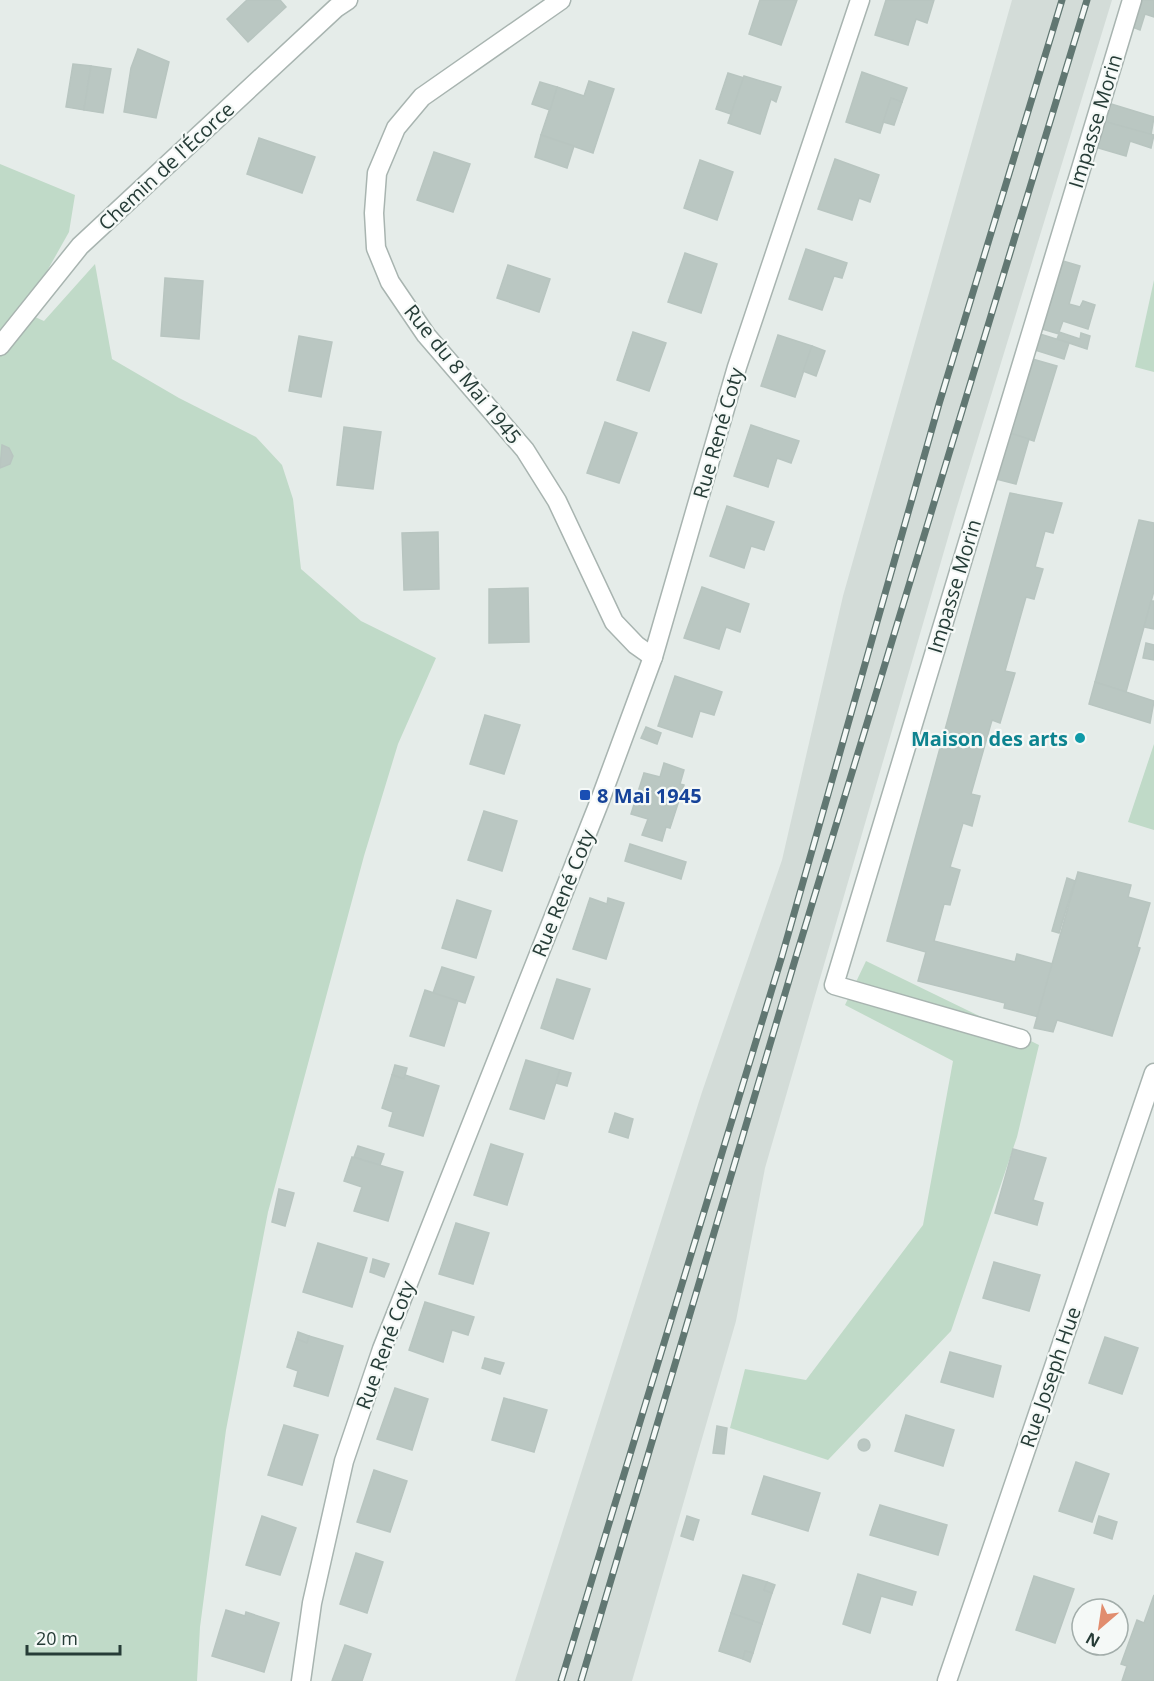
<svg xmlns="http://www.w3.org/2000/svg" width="1154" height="1681" font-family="'Open Sans',sans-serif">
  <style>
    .built { fill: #d3dcd8 }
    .green { fill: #c0dac8 }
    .building { fill: #bac7c2; stroke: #b8c5c0; stroke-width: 1.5 }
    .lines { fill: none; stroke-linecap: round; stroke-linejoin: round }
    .minor-casing { stroke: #a8b4b0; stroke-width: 21 }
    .minor { stroke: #fff; stroke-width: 18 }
    .rail-casing { stroke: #617772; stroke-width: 7 }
    .rail { stroke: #f5f9f7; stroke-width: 4.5; stroke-dasharray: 14; stroke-linecap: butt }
    .culture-dot { fill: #0f9aa8; stroke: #f5f9f7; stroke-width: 2 }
    .transit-dot { fill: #1a4fb4; stroke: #f5f9f7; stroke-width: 2 }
    .labels { text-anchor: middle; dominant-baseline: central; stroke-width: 4.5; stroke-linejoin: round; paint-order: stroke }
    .street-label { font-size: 20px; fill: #263c37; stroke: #f5f9f7 }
    .culture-label { font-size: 20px; font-weight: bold; fill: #0d838f; stroke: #f5f9f7; text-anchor: end }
    .transit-label { font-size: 20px; font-weight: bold; fill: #164399; stroke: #f5f9f7; text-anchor: start }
  </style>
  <rect width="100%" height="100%" fill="#e5ece9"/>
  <!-- built -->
  <path class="built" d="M1012 0H1112L956 510 765 1168 736 1321 632 1681H515L702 1092 782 860 843 596Z"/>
  <!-- green -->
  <g class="green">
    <path d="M0 164 75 195 69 232 24 312 44 321 95 264 112 359 179 398 256 437 282 465 293 499 301 569 361 621 436 658 398 744 364 856 268 1212 226 1430 200 1627 197 1681H0Z"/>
    <path d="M1154 280V372L1135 367Z"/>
    <path d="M1154 744V830L1128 822Z"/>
    <path d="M866 961 1039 1045 1017 1137 951 1331 828 1460 730 1428 745 1369 806 1380 923 1225 953 1061 845 1005Z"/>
  </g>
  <!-- building -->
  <g class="building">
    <path d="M247 0H280L286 7 248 42 227 19Z"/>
    <path d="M760 0H797L781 45 749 34Z"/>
    <path d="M886 0H934L927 23 916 19 908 45 875 35Z"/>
    <path d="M1138 0H1154V17L1145 14 1140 30 1130 26Z"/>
    <path d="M138 49 169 62 156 118 124 112 131 68Z"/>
    <path d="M73 64 91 66 84 110 66 107Z"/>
    <path d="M91 66 111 69 103 113 84 110Z"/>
    <path d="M862 72 907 88 902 102 891 98 880 133 846 122Z"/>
    <path d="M728 73 744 78 731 114 716 109Z"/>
    <path d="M744 76 781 87 776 102 771 99 760 134 728 123Z"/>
    <path d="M589 81 614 89 593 153 541 135 557 87 584 96Z"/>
    <path d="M540 82 557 87 550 110 532 104Z"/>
    <path d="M891 98 902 102 894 125 883 122Z"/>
    <path d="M1108 103 1154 117 1151 135 1103 121Z"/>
    <path d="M1103 121 1154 135 1151 148 1130 141 1126 156 1095 147Z"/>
    <path d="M541 135 574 146 567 168 535 157Z"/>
    <path d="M259 138 315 157 302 193 247 174Z"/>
    <path d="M434 152 470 164 453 212 417 200Z"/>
    <path d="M835 159 879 175 870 202 859 198 852 220 818 209Z"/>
    <path d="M700 160 733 172 717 220 684 208Z"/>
    <path d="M806 249 847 263 842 278 834 276 822 310 789 299Z"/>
    <path d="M685 253 717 264 701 313 668 302Z"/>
    <path d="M1063 261 1080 266 1069 304 1080 307 1083 301 1095 305 1088 329 1063 321 1059 332 1080 339 1081 333 1090 336 1087 349 1057 339 1059 334 1042 329Z"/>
    <path d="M508 265 550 279 539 312 497 298Z"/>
    <path d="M165 278 203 281 199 339 161 336Z"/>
    <path d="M633 332 666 343 649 391 617 380Z"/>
    <path d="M1040 334 1069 343 1064 359 1035 350Z"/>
    <path d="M778 335 812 346 795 397 761 386Z"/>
    <path d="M299 336 332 342 321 397 289 391Z"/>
    <path d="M812 346 825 351 816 376 803 371Z"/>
    <path d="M1029 358 1057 366 1034 441 1006 432Z"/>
    <path d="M605 422 637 433 619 483 587 473Z"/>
    <path d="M751 425 799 441 791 463 777 458 768 487 734 476Z"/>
    <path d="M344 427 381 432 373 489 337 485Z"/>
    <path d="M1010 433 1029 439 1016 484 996 479Z"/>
    <path d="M2 445 9 448 13 456 10 464 0 468Z"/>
    <path d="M1010 493 1062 503 1053 533 1045 531 1035 567 1043 569 1034 599 1026 597 1005 671 1015 673 1000 723 992 720 971 794 980 796 972 826 963 823 950 867 960 870 950 905 944 904 934 941 1015 962 1017 954 1053 964 1039 1017 1004 1008 1005 1003 918 981 926 952 887 941Z"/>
    <path d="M727 506 774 522 764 550 751 546 744 568 710 556Z"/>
    <path d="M1139 520 1154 523V591L1126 692 1095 682Z"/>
    <path d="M438 532 439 589 404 590 402 533Z"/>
    <path d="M702 587 749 604 740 632 726 627 719 649 684 638Z"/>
    <path d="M528 588 529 642 489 643V589Z"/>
    <path d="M1151 601H1154V629L1144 627Z"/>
    <path d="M1146 643 1154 645V660L1143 658Z"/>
    <path d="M675 676 722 692 714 715 700 711 692 737 658 726Z"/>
    <path d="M1095 682 1154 701 1150 723 1089 704Z"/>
    <path d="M485 715 520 725 504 774 470 764Z"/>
    <path d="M646 727 661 733 657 744 641 738Z"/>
    <path d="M664 763 684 770 680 784 684 785 670 828 666 827 662 841 642 835 648 819 631 814 644 773 660 777Z"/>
    <path d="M484 811 517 821 502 871 468 860Z"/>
    <path d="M630 844 686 862 681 879 625 861Z"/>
    <path d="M1078 872 1131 885 1128 897 1150 903 1137 947 1140 948 1112 1036 1057 1020 1053 1032 1034 1028Z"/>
    <path d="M1067 878 1075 881 1059 933 1052 931Z"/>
    <path d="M590 898 607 904 608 898 624 903 606 959 573 949Z"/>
    <path d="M457 900 491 911 476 958 442 948Z"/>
    <path d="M442 967 474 977 465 1003 433 993Z"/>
    <path d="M557 979 590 989 573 1039 541 1028Z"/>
    <path d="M425 990 458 1001 444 1046 410 1036Z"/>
    <path d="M526 1060 560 1070 544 1119 510 1109Z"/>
    <path d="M395 1065 407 1068 404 1079 392 1075Z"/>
    <path d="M560 1070 571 1073 567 1086 556 1083Z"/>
    <path d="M392 1075 404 1079 405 1075 439 1086 423 1136 389 1126 393 1112 382 1108Z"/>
    <path d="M615 1113 633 1119 628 1138 609 1132Z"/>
    <path d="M491 1144 523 1154 507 1205 474 1195Z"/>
    <path d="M358 1146 384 1154 380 1165 354 1157Z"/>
    <path d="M1013 1149 1046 1158 1033 1200 1043 1203 1037 1225 995 1213Z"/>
    <path d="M352 1157 403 1172 388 1221 354 1211 362 1187 344 1181Z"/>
    <path d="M279 1189 294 1193 285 1226 272 1222Z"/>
    <path d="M456 1223 489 1233 473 1284 439 1274Z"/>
    <path d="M318 1243 367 1258 352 1307 303 1292Z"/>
    <path d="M373 1259 389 1264 384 1277 370 1272Z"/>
    <path d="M994 1262 1040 1275 1029 1311 983 1298Z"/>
    <path d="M425 1302 474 1317 468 1335 452 1330 443 1362 409 1350Z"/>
    <path d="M298 1332 309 1336 307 1343 296 1339Z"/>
    <path d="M309 1336 343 1346 328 1396 294 1386 298 1371 287 1367 296 1339 307 1343Z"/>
    <path d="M1105 1337 1138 1348 1122 1394 1089 1383Z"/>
    <path d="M950 1352 1001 1366 993 1397 941 1382Z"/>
    <path d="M485 1358 504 1363 500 1374 482 1368Z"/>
    <path d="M395 1388 428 1399 412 1450 377 1439Z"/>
    <path d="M504 1398 547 1410 534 1452 492 1440Z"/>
    <path d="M906 1415 954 1430 943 1466 895 1451Z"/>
    <path d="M284 1425 318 1435 302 1485 268 1475Z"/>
    <path d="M717 1426 727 1428 724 1454 713 1453Z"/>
    <circle cx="864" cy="1445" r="6"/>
    <path d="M1076 1462 1109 1474 1092 1522 1059 1511Z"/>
    <path d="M374 1470 407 1481 390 1532 357 1522Z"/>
    <path d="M764 1476 820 1493 808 1531 752 1514Z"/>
    <path d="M880 1505 947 1525 938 1555 870 1535Z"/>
    <path d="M262 1516 296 1528 280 1575 246 1565Z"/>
    <path d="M687 1516 699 1520 693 1540 681 1536Z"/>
    <path d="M1099 1516 1117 1522 1112 1539 1094 1533Z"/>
    <path d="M356 1553 383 1562 367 1613 340 1604Z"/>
    <path d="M858 1574 916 1592 912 1605 881 1596 870 1633 843 1624Z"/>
    <path d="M743 1575 767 1582 764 1590 772 1593 762 1624 731 1613Z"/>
    <path d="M1034 1576 1074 1589 1055 1643 1016 1630Z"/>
    <path d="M767 1582 775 1585 772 1593 764 1590Z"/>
    <path d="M1154 1595V1681H1122L1127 1666 1121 1664 1137 1620 1144 1623Z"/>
    <path d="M226 1610 245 1616 246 1612 279 1623 264 1672 212 1656Z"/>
    <path d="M731 1613 762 1624 753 1653 745 1651 743 1659 719 1651Z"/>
    <path d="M345 1645 371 1654 362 1681H332Z"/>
    <path d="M745 1651 753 1653 750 1662 743 1659Z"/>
  </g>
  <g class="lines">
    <!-- minor casing -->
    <g class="minor-casing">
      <g id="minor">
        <path d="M561 0 422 97 396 128 377 173 374 213 376 248 390 282 426 335 525 450 557 501 614 622 636 645 653 657"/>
        <path d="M0 346 80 246 336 8 348 0"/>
        <path d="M1021 1039 834 985 1132 0"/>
        <path d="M301 1681 312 1603 344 1461 382 1349 599 803 653 657 737 367 860 0"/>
        <path d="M947 1681 1154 1073"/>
      </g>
    </g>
    <!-- minor -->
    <use href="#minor" class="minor"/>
    <!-- rail casing -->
    <g class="rail-casing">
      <g id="rail">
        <path d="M561 1681 782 956 939 404 1062 0"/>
        <path d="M581 1681 795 960 1087 0"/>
      </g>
    </g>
    <!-- rail -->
    <use href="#rail" class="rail"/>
  </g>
  <!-- markers -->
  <circle class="culture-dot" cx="1080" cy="738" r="6"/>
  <rect class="transit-dot" x="579" y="789" width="12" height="12" rx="3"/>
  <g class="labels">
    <!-- street labels -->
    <g class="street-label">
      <text transform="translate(1095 121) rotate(-73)">Impasse Morin</text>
      <text transform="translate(166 166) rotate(-43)">Chemin de l'Écorce</text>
      <text transform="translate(463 374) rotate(51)">Rue du 8 Mai 1945</text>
      <text transform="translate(718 433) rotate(-74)">Rue René Coty</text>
      <text transform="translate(954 586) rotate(-73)">Impasse Morin</text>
      <text transform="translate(563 893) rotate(-68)">Rue René Coty</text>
      <text transform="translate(385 1345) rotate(-70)">Rue René Coty</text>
      <text transform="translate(1050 1377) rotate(-71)">Rue Joseph Hue</text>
    </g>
    <!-- culture labels -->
    <g class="culture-label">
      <text x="1068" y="738">Maison des arts</text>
    </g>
    <!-- transit labels -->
    <g class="transit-label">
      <text x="597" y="795">8 Mai 1945</text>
    </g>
  </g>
  <!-- north arrow -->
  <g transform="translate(1100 1627) rotate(209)"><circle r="28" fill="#f5f9f7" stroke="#a2adaa" stroke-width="1.5"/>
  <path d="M0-4.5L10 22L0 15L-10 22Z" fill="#e18d6e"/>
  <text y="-9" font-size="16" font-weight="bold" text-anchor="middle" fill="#263c37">N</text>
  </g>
  <!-- scale -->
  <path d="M27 1645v9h93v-9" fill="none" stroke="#263c37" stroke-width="3"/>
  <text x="36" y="1645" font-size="18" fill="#263c37" stroke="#f5f9f7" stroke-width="4.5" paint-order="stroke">20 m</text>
</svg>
